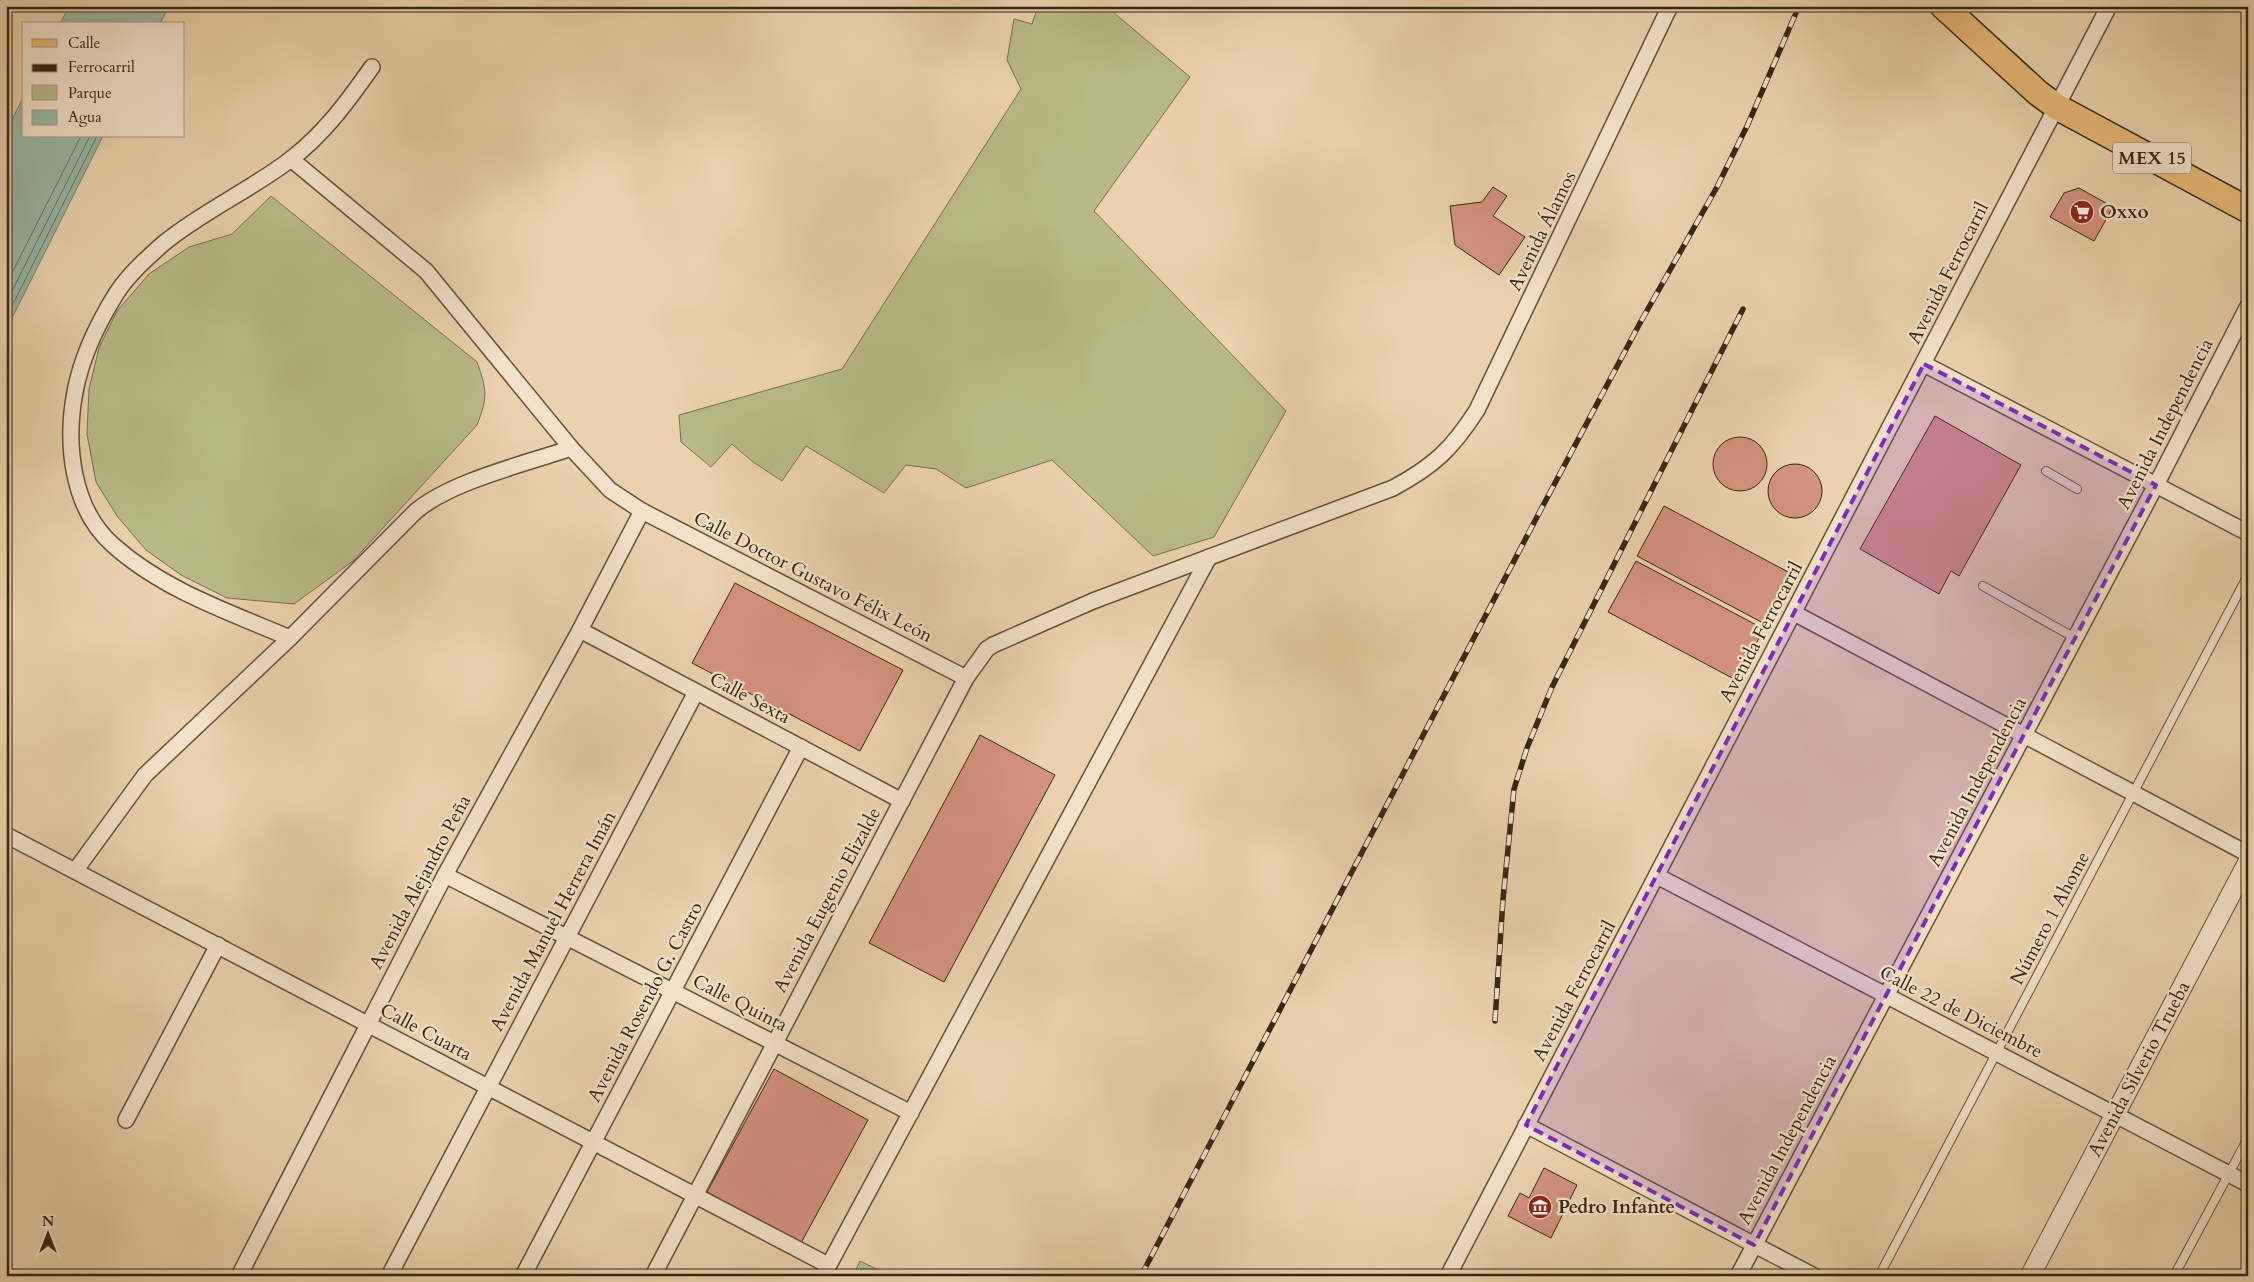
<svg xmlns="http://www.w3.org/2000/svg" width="2254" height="1282" font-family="Cardo,serif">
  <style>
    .green { fill: #b8bb89; stroke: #76714f }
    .water { fill: #98b8a8; stroke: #707e6d }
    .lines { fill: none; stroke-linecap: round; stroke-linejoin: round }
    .shore { stroke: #66705e; stroke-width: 1 }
    .building { fill: #d4937e; stroke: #352715 }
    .service-casing { stroke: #62523b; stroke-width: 10 }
    .minor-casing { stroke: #62523b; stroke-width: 18 }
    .tertiary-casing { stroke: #62523b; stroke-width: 21 }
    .primary-casing { stroke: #352715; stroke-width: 28 }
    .service { stroke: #f2e2c9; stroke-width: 8 }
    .minor { stroke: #f2e2c9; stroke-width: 15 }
    .tertiary { stroke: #f2e2c9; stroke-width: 19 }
    .primary { stroke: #e6b976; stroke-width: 25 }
    .rail-casing { stroke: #352715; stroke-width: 5.5 }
    .rail { stroke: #f2e2c9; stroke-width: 4; stroke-dasharray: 11; stroke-linecap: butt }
    .marked { fill: #7b2cbf; fill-opacity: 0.2; stroke: #7b2cbf; stroke-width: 4; stroke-dasharray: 10 6; stroke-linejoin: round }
    .labels { text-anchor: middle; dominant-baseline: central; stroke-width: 4.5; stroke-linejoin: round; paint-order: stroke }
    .shield { fill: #f2e2c9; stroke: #6e5f4b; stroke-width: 1 }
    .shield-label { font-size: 18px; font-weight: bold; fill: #352715 }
    .poi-label { font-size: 19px; font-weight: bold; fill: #352715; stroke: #f2e2c9; text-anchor: start }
    .street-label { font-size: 19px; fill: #352715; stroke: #f2e2c9 }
  </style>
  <rect width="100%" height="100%" fill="#ebd2ac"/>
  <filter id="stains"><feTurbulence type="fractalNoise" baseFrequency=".004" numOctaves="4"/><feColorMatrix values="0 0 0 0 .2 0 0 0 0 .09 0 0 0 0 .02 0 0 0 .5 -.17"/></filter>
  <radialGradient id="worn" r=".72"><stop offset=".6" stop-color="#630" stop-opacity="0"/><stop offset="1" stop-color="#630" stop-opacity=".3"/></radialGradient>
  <!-- green -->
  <g class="green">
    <path d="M1038 6H1084L1113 12 1190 77 1094 211 1286 411 1214 537 1153 556 1052 460 966 488 936 469 906 465 884 493 806 446 782 481 753 462 732 444 711 467 681 442 679 415 842 369 1021 89 1007 60 1014 19 1032 24Z"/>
    <path d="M271 196 477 362C487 390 488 397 477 425L353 561 294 604 227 598 181 575 146 550 117 516 96 482 87 434 89 389 99 348 117 311 149 274 189 247 232 234Z"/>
    <path d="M860 1261 891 1276H853Z"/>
  </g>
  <!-- water -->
  <g class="water">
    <path d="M69 6H169L160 24H60Z"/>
    <path d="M24 96V136H103L6 330V131Z"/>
  </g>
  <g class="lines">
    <!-- shore -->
    <g class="shore">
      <path d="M6 285 81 136"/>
      <path d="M6 303 90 136"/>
      <path d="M6 318 97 136"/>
    </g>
  </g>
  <!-- building -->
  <g class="building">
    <path d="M1493 187 1507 196 1493 216 1525 237 1499 275 1455 245 1450 206 1482 202Z"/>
    <path d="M2079 188 2113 207 2094 241 2050 217 2064 193Z"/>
    <path d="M1935 416 2021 465 1959 576 1951 571 1939 594 1860 549Z"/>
    <circle cx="1740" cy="464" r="27"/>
    <circle cx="1795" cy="491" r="27"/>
    <path d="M1664 506 1792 574 1765 624 1637 556Z"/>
    <path d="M1636 561 1764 629 1736 680 1608 612Z"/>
    <path d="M735 583 903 670 860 751 692 663Z"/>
    <path d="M980 735 1055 775 944 982 869 943Z"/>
    <path d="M774 1069 868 1120 801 1243 707 1192Z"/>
    <path d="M1544 1168 1577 1185 1551 1238 1508 1216 1520 1193 1529 1198Z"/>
  </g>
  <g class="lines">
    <!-- service casing -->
    <g class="service-casing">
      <g id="service">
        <path d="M2046 471 2077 489"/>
        <path d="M1983 586 2075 638"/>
        <path d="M1879 1276 2248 575"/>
        <path d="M2174 1276 2248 1138"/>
      </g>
    </g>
    <!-- minor casing -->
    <g class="minor-casing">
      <g id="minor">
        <path d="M291 159 426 271 571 448 610 490 642 511 966 678"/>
        <path d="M1924 364 2248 533"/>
        <path d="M1794 613 2248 854"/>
        <path d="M580 630 902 801"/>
        <path d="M290 638C229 612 163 590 113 545 72 509 65 444 75 392 81 359 98 323 116 294 128 275 147 258 164 243 203 211 251 190 291 159 324 134 348 101 372 67"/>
        <path d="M6 835 828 1265"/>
        <path d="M75 871 145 775 290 638 416 511C452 481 525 464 571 448"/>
        <path d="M445 875 911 1113"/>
        <path d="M1657 876 2248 1184"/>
        <path d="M126 1120 218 945"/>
        <path d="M1526 1125 1814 1276"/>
        <path d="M239 1276 445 875 580 630 642 511"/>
        <path d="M389 1276 696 692"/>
        <path d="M523 1276 801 747"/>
        <path d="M653 1276 966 678 987 649 993 645 1093 601 1393 488C1434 466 1452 449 1477 410L1670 6"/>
        <path d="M823 1276 1209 557"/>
        <path d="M1448 1276 2109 6"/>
        <path d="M1738 1276 2156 485 2248 306"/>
      </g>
    </g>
    <!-- tertiary casing -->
    <g class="tertiary-casing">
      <path id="tertiary" d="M2030 1276 2248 862"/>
    </g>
    <!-- primary casing -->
    <g class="primary-casing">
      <path id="primary" d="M1943 6 2038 93 2057 107 2248 210"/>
    </g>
    <!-- service -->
    <use href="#service" class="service"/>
    <!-- minor -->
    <use href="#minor" class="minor"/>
    <!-- tertiary -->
    <use href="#tertiary" class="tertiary"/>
    <!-- primary -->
    <use href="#primary" class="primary"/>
    <!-- rail casing -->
    <g class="rail-casing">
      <g id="rail">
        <path d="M1495 1021 1503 899 1514 789 1527 748 1552 687 1743 309"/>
        <path d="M1141 1276 1538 515 1640 323 1717 187 1748 124 1799 6"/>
      </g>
    </g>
    <!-- rail -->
    <use href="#rail" class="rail"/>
  </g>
  <!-- marked area -->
  <path class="marked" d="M1924 364 2156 485 1754 1245 1526 1125Z"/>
  <!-- icons -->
  <defs>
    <g id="supermarket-disc" transform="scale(1.25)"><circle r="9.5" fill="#8f2418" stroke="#f2e2c9"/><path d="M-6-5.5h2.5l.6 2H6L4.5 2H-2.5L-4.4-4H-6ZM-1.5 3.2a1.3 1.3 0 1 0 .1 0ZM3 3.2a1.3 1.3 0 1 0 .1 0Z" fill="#fff"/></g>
    <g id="museum-disc" transform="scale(1.25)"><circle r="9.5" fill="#8f2418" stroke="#f2e2c9"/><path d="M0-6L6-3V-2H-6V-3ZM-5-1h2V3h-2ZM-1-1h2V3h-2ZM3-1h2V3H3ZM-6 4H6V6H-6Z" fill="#fff"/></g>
  </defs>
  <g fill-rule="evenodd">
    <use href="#supermarket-disc" x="2082" y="212"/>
    <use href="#museum-disc" x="1540" y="1207"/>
  </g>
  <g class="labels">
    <!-- shield labels -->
    <rect class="shield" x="2113" y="142.5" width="78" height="31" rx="4"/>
    <g class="shield-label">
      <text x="2152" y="158">MEX 15</text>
    </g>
    <!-- poi labels -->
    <g class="poi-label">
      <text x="2100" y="212">Oxxo</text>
      <text x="1558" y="1207">Pedro Infante</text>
    </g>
    <!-- street labels -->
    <g class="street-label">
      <text transform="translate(1542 231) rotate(-64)">Avenida Álamos</text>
      <text transform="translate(1948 273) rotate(-63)">Avenida Ferrocarril</text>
      <text transform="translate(2165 424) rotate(-63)">Avenida Independencia</text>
      <text transform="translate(813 577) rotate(27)">Calle Doctor Gustavo Félix León</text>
      <text transform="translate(1761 632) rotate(-62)">Avenida Ferrocarril</text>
      <text transform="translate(750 698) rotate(28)">Calle Sexta</text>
      <text transform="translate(1977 782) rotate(-62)">Avenida Independencia</text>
      <text transform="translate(420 882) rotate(-62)">Avenida Alejandro Peña</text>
      <text transform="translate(827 900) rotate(-62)">Avenida Eugenio Elizalde</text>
      <text transform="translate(2050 918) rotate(-62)">Número 1 Ahome</text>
      <text transform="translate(553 921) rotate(-62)">Avenida Manuel Herrera Imán</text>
      <text transform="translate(1574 991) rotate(-62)">Avenida Ferrocarril</text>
      <text transform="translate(645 1002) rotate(-62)">Avenida Rosendo G. Castro</text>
      <text transform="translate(740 1003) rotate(27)">Calle Quinta</text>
      <text transform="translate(1961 1012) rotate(27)">Calle 22 de Diciembre</text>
      <text transform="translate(426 1032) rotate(28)">Calle Cuarta</text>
      <text transform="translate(2139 1069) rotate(-62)">Avenida Silverio Trueba</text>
      <text transform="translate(1787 1140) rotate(-62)">Avenida Independencia</text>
    </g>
  </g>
  <!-- margin -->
  <rect width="2254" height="1282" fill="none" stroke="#ebd2ac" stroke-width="25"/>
  <rect x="8" y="8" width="2239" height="1267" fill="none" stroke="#352715" stroke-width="2.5"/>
  <rect x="12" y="12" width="2229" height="1257" fill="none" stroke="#352715"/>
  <!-- legend -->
  <rect x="22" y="22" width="162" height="115" fill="#f2e2c9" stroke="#a69781"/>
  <rect x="32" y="39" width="25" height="8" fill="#e6b976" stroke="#a69781"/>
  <text x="68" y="48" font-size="15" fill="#352715">Calle</text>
  <rect x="32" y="64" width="25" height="8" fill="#352715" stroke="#a69781"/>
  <text x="68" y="72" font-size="15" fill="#352715">Ferrocarril</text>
  <rect x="32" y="85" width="25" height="15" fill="#b8bb89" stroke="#a69781"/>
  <text x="68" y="98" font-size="15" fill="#352715">Parque</text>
  <rect x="32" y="110" width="25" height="15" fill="#98b8a8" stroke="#a69781"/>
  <text x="68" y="122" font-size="15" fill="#352715">Agua</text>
  <!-- north arrow -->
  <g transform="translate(48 1234)" stroke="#f2e2c9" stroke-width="4" paint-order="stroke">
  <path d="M0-4L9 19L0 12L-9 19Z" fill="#352715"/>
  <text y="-8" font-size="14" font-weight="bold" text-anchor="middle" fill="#352715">N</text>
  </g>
  <rect width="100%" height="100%" filter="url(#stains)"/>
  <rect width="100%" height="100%" fill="url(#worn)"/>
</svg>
